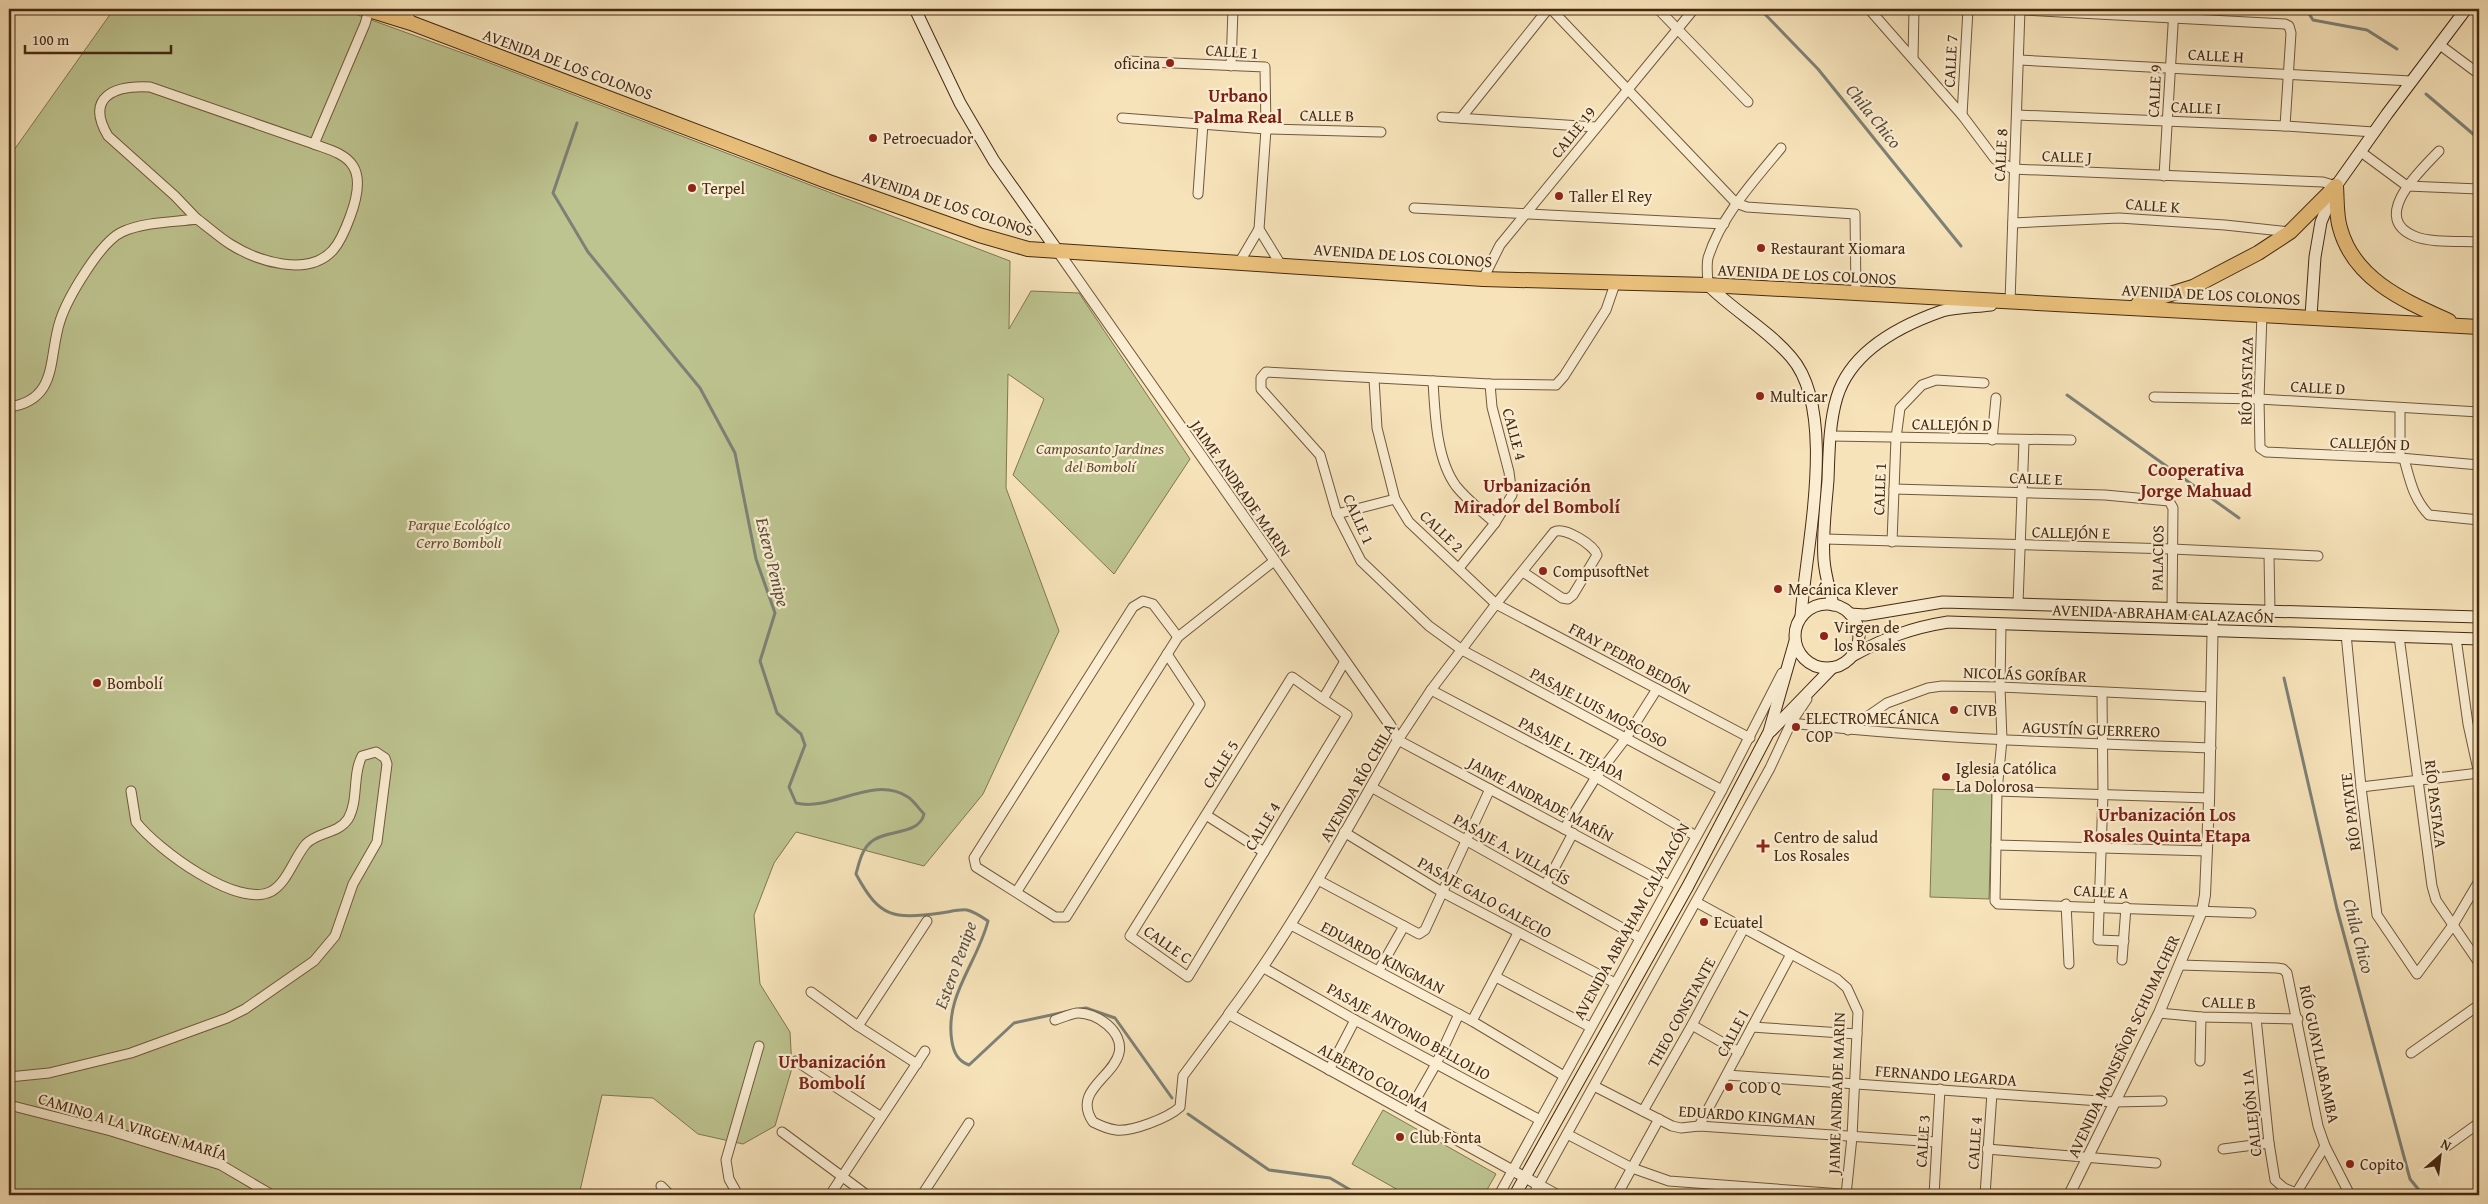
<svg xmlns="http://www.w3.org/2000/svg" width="2488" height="1204" font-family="'Gentium Book Plus',serif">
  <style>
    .green { fill: #bdc490; stroke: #817650 }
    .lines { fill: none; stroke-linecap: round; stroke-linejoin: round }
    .stream { stroke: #7d8176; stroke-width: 3 }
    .minor-casing { stroke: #72583b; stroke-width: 11 }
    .tertiary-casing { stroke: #72583b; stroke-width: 12 }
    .secondary-casing { stroke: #452911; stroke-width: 13 }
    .trunk-casing { stroke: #452911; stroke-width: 16 }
    .minor { stroke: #faedd2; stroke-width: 9 }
    .tertiary { stroke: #faedd2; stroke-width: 10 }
    .secondary { stroke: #faedd2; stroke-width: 11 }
    .trunk { stroke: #ecc27d; stroke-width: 14 }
    .poi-dot { fill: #8f2418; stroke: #faedd2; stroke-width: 2 }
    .labels { text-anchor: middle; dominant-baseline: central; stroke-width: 4.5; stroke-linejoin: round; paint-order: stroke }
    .street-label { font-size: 16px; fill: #452911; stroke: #faedd2 }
    .poi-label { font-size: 16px; fill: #452911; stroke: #faedd2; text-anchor: start }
    .park-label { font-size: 16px; font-style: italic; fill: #635031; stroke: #faedd2 }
    .neighbourhood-label { font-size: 18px; font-weight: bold; fill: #7a1f14; stroke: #faedd2 }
    .water-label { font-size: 18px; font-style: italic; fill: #5c4e3b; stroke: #faedd2 }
  </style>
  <rect width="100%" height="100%" fill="#f7e3ba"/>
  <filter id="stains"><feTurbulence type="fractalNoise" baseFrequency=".004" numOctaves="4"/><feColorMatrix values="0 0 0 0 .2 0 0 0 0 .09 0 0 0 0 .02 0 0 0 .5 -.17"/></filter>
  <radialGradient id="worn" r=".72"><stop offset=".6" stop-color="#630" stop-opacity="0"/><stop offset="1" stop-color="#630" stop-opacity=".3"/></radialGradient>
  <!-- green -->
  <g class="green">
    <path d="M114 9H341L482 60 1010 261 1009 329 1031 291 1079 293 1190 459 1114 574 1013 475 1044 399 1008 374 1006 488 1059 631 983 794 924 866 796 832 774 863 754 915 760 984 790 1032 792 1068 775 1126 743 1144 698 1134 653 1098 602 1095 579 1195H9V157Z"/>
    <path d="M1933 789 1992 791 1989 899 1930 897Z"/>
    <path d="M1383 1110 1496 1174 1484 1195H1407L1352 1164Z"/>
  </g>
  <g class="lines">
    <!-- stream -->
    <g class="stream">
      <path d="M1760 9 1818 69 1961 246"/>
      <path d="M2306 9 2313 20 2367 30 2397 49"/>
      <path d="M2426 94 2479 139"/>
      <path d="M577 123 553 193 588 252 700 388 735 453 756 559 775 613 760 661 777 713 801 734 805 745 789 787 796 803C832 812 873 774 908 797 914 801 919 809 924 814 919 836 885 829 871 842 862 849 859 863 856 874 880 919 894 919 941 913 949 912 959 909 967 910 975 912 982 917 988 921 977 964 944 996 952 1042 954 1053 958 1061 969 1065L1014 1023 1065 1012"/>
      <path d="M2067 395 2239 518"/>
      <path d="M2284 678 2337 909 2410 1179 2423 1195"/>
      <path d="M1079 1009 1086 1008 1115 1018 1172 1098"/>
      <path d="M1188 1114 1269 1170 1330 1178 1359 1195"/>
    </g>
    <!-- minor casing -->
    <g class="minor-casing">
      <g id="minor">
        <path d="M1551 9 1736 203 1747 207 1855 214 1856 294"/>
        <path d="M1658 9 1748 102"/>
        <path d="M1869 9 1962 115 1995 159 2013 169 2323 182 2336 186"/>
        <path d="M2006 9 2285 24 2289 26 2291 33 2285 126"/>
        <path d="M2440 45 2479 74"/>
        <path d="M1913 58 1914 9"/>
        <path d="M2020 60 2411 81"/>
        <path d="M1127 61 1265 67 1266 129 1259 229 1281 265"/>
        <path d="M1231 66 1233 9"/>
        <path d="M1962 115 1968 9"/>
        <path d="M2017 115 2285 126 2374 132"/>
        <path d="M1442 117 1596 127"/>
        <path d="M1122 118 1266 129 1381 132"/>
        <path d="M1461 118 1548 9"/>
        <path d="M2439 151C2422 169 2369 217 2414 236 2430 243 2461 241 2479 242"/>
        <path d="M2361 152 2407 186 2479 189"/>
        <path d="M2164 176 2174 9"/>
        <path d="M1198 194 1203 123"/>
        <path d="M1414 208 1724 224"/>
        <path d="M197 219 175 196 108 136C85 97 114 85 150 87L314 144"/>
        <path d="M2013 223 2119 218 2225 225 2290 232"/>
        <path d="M1239 263 1259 229"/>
        <path d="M1483 279 1500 245 1694 9"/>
        <path d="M1616 281 1606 310 1564 376 1556 385 1490 384 1266 372 1261 378V389L1320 455 1337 514 1361 561 1429 626 1462 650 1722 790"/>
        <path d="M1708 285C1708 277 1706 266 1708 258 1721 216 1754 181 1781 148"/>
        <path d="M2010 302 2020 9"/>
        <path d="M2262 314 2259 399 2260 448 2266 452 2400 458 2479 465"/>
        <path d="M1374 379 1377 428 1395 499 1409 522 1496 604 1750 738"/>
        <path d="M1433 381C1435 413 1436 459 1456 486 1467 500 1482 511 1495 523"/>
        <path d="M2154 397 2259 399 2479 412"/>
        <path d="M9 407C59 400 48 357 60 321 67 299 100 242 122 232 143 222 174 222 197 219 208 227 219 237 230 244 257 261 308 278 333 250 341 241 346 228 350 217 356 201 362 180 353 166 345 153 327 149 314 144L365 24 369 10"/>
        <path d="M1831 436 2071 440"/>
        <path d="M1992 440 1996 398"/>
        <path d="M2400 458V408"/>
        <path d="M2404 459C2410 480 2413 498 2429 515L2479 520"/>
        <path d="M1894 489 2105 495 2169 501 2173 508 2172 609"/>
        <path d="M1337 514 1395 499"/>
        <path d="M1825 539 2172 549 2318 556"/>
        <path d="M1892 542 1896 438 1900 408 1922 385 1936 380 1984 383"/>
        <path d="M2269 555 2270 612"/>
        <path d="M1459 568 1495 523 1512 495 1509 472 1492 407 1490 384"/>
        <path d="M1523 572 1562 598 1568 599 1573 595 1597 555C1594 545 1564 526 1554 532L1496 604 1431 690 1398 740 1669 885"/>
        <path d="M2018 604 2024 441"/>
        <path d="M2001 624 2000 687 2002 740 1997 791 1995 901 1998 904 2251 913"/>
        <path d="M2346 634 2361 787 2377 915 2417 974 2453 925 2479 881"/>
        <path d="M2399 636 2432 886 2436 900 2479 963"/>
        <path d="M2456 638 2468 724 2479 774"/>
        <path d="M1167 654 1200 704 1066 917H1055L976 867 974 858 1133 607 1143 601 1153 604 1178 637"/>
        <path d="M1431 690 1596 777 1696 836"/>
        <path d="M2102 693 2103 794 2098 940 2124 941"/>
        <path d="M1323 699 1347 715 1188 977 1130 936 1292 677 1323 699 1345 661"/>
        <path d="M1791 723C1930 739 2071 743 2211 748"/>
        <path d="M1848 730 1887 703 1928 688 1942 686 2000 687 2211 697"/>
        <path d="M1371 787 1640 938"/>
        <path d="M2361 787 2479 773"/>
        <path d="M1997 791 2209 798"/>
        <path d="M1206 815 1264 852"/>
        <path d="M1564 829 1596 777 1626 738 1657 689"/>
        <path d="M1344 832 1442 892 1615 983"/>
        <path d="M1996 845 2207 851"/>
        <path d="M1318 880 1404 926"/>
        <path d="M1546 884 1573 833"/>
        <path d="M1017 891 1178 637 1274 561"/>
        <path d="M1696 902 1837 979 1847 988 1858 1012 1852 1137 1846 1195"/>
        <path d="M2066 904 2069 964"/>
        <path d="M1291 925 1472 1021 1564 1076"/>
        <path d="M2122 960 2126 907"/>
        <path d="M2180 965 2277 968 2283 969 2287 973 2318 1126 2325 1146 2350 1195"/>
        <path d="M1264 968 1355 1020 1540 1120"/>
        <path d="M1379 970 1404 926 1419 934 1425 930 1490 789"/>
        <path d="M1496 977 1590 1027"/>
        <path d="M811 992 858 1026 917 1064"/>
        <path d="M2159 1013 2201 1017 2298 1019"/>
        <path d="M2256 1018 2269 1143 2275 1180 2284 1188 2296 1193"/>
        <path d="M1055 1020C1061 1018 1070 1014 1077 1013 1097 1012 1124 1032 1119 1053 1113 1078 1072 1091 1093 1122 1101 1126 1108 1129 1116 1130 1132 1132 1168 1118 1180 1107L1183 1076 1229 1014"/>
        <path d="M1472 1021 1518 933"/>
        <path d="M1692 1025 1739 1052"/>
        <path d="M858 1026 927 921"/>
        <path d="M1752 1027 1857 1034"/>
        <path d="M2411 1053 2479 1005"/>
        <path d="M796 1061 880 1116"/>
        <path d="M2200 1061 2201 1017"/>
        <path d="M1329 1070 1355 1020"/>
        <path d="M1727 1075 2114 1102 2162 1101"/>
        <path d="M9 1077 49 1073 131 1053 227 1018 245 1009 314 961 335 936 353 884 377 842 387 764 385 758 376 752 362 756C352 775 359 800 348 819 338 834 317 832 306 844 294 858 288 881 272 891 238 910 156 848 136 822L131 791"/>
        <path d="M1594 1086 1672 1126 1681 1128 1699 1126 1936 1142"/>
        <path d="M9 1105 111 1131 221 1165 272 1195"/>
        <path d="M1643 1111 1692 1025 1744 928"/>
        <path d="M1408 1113 1436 1064 1459 1014"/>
        <path d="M1699 1126 1791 954"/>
        <path d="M782 1132 867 1195"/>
        <path d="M1567 1134 1632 1168 1669 1181 1855 1195"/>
        <path d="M2447 1146 2479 1123"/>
        <path d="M1987 1149 2156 1163"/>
        <path d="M2223 1149 2269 1143"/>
        <path d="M661 1186 670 1195"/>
        <path d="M738 1195 729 1179 726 1160 759 1046"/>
        <path d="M830 1195 925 1051"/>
        <path d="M922 1195 969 1123"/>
        <path d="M1499 1195 1722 790 1782 673"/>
        <path d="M1533 1195 1770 768 1791 723 1807 699"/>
        <path d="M1617 1195 1659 1119"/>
        <path d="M1934 1195 1940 1089"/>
        <path d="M1985 1195 1992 1093"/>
        <path d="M2295 1195 2325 1146"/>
      </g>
    </g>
    <!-- tertiary casing -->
    <g class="tertiary-casing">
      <g id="tertiary">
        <path d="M405 9 411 23"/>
        <path d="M1059 253 1390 725 1398 740C1344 833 1294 928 1229 1014L1557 1195"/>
        <path d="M2069 1195 2159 1013 2202 911 2205 895 2209 801 2213 610"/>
      </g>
    </g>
    <!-- secondary casing -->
    <g class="secondary-casing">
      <g id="secondary">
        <path d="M915 9 960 103 994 161 1059 253"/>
        <path d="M1708 285C1734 311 1767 329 1791 357 1839 412 1805 550 1801 617"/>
        <path d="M2311 316 2315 257 2321 222 2336 186 2387 114 2466 9"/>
        <circle cx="1827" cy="636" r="32"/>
        <path d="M1833 605C1830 590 1825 575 1824 560 1822 534 1826 506 1828 480 1829 454 1829 423 1837 397 1851 351 1899 326 1942 311 1957 307 1975 307 1991 305"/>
        <path d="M1850 614 1865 615 1943 602 2479 617"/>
        <path d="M1852 656C1885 638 1910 628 1948 622L2479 639"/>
        <path d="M1771 731 1832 668"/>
        <path d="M1515 1195 1688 886 1769 732 1795 641"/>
      </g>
    </g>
    <!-- trunk casing -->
    <g class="trunk-casing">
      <g id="trunk">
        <path d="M366 9 411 23 829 182 979 235 1028 249 1483 279 1708 285 2479 327"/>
        <path d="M2336 186C2337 199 2336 215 2340 228 2354 280 2405 301 2449 321"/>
        <path d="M2138 304 2193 287 2258 253 2290 232 2336 186"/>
      </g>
    </g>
    <!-- minor -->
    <use href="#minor" class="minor"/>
    <!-- tertiary -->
    <use href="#tertiary" class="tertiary"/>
    <!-- secondary -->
    <use href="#secondary" class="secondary"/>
    <!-- trunk -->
    <use href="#trunk" class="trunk"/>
  </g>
  <!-- markers -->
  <g class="poi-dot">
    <circle cx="1170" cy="63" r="5"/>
    <circle cx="873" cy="138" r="5"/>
    <circle cx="692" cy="188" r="5"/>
    <circle cx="1559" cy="196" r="5"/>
    <circle cx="1761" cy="248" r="5"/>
    <circle cx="1760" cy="396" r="5"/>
    <circle cx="1543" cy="571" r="5"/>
    <circle cx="1778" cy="589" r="5"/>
    <circle cx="1824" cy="636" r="5"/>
    <circle cx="97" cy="683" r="5"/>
    <circle cx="1954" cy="710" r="5"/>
    <circle cx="1796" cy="727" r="5"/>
    <circle cx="1946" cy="777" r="5"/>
    <path d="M1760.5 838.5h5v5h5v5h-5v5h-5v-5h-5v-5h5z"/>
    <circle cx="1704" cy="922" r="5"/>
    <circle cx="1729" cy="1087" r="5"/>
    <circle cx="1400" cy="1137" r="5"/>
    <circle cx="2350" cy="1164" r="5"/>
  </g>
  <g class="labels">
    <!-- street labels -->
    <g class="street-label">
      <text transform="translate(1232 51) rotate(4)">CALLE 1</text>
      <text transform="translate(2216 55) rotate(3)">CALLE H</text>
      <text transform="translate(1950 61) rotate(-87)">CALLE 7</text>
      <text transform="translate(568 64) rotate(20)">AVENIDA DE LOS COLONOS</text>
      <text transform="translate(2154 91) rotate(-87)">CALLE 9</text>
      <text transform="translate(2196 107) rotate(2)">CALLE I</text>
      <text transform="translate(1327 115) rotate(1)">CALLE B</text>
      <text transform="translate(1573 132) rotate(-51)">CALLE 19</text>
      <text transform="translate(2000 155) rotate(-87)">CALLE 8</text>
      <text transform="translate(2067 156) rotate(2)">CALLE J</text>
      <text transform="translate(948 203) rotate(18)">AVENIDA DE LOS COLONOS</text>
      <text transform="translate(2153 205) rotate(4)">CALLE K</text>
      <text transform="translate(1403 255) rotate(4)">AVENIDA DE LOS COLONOS</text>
      <text transform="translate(1807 274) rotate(3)">AVENIDA DE LOS COLONOS</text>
      <text transform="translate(2211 294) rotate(3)">AVENIDA DE LOS COLONOS</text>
      <text transform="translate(2246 381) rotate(-89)">RÍO PASTAZA</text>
      <text transform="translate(2318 387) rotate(3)">CALLE D</text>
      <text transform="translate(1952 424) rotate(1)">CALLEJÓN D</text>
      <text transform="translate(1515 434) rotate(75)">CALLE 4</text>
      <text transform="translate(2370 443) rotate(2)">CALLEJÓN D</text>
      <text transform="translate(2036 478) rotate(2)">CALLE E</text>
      <text transform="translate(1241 488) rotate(55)">JAIME ANDRADE MARIN</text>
      <text transform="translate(1879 489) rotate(-88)">CALLE 1</text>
      <text transform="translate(1359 519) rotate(66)">CALLE 1</text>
      <text transform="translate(1442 531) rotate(44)">CALLE 2</text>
      <text transform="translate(2071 532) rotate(1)">CALLEJÓN E</text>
      <text transform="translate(2157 558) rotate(-89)">PALACIOS</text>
      <text transform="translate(2163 613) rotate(2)">AVENIDA ABRAHAM CALAZACÓN</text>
      <text transform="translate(1630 658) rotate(28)">FRAY PEDRO BEDÓN</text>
      <text transform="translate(2025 674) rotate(2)">NICOLÁS GORÍBAR</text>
      <text transform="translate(1599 707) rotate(28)">PASAJE LUIS MOSCOSO</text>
      <text transform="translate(2091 729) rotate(2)">AGUSTÍN GUERRERO</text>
      <text transform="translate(1572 748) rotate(28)">PASAJE L. TEJADA</text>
      <text transform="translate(1220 764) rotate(-58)">CALLE 5</text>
      <text transform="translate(1357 782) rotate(-60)">AVENIDA RÍO CHILA</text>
      <text transform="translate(1541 799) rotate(28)">JAIME ANDRADE MARÍN</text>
      <text transform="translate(2436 804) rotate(83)">RÍO PASTAZA</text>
      <text transform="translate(2350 812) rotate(-97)">RÍO PATATE</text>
      <text transform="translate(1262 826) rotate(-59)">CALLE 4</text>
      <text transform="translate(1512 849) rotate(29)">PASAJE A. VILLACÍS</text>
      <text transform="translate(2101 891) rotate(3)">CALLE A</text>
      <text transform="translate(1485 897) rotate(29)">PASAJE GALO GALECIO</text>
      <text transform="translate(1631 921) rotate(-61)">AVENIDA ABRAHAM CALAZACÓN</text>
      <text transform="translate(1168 944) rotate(35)">CALLE C</text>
      <text transform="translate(1383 957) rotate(28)">EDUARDO KINGMAN</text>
      <text transform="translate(2229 1002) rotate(2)">CALLE B</text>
      <text transform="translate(1681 1012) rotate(-61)">THEO CONSTANTE</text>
      <text transform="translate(1409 1031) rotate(29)">PASAJE ANTONIO BELLOLIO</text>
      <text transform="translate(1732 1033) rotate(-62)">CALLE I</text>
      <text transform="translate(2123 1046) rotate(-65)">AVENIDA MONSEÑOR SCHUMACHER</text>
      <text transform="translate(2320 1054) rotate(78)">RÍO GUAYLLABAMBA</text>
      <text transform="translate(1946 1075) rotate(4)">FERNANDO LEGARDA</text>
      <text transform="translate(1374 1077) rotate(29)">ALBERTO COLOMA</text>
      <text transform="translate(1836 1093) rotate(-88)">JAIME ANDRADE MARIN</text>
      <text transform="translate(2251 1113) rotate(-96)">CALLEJÓN 1A</text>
      <text transform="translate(1747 1115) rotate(4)">EDUARDO KINGMAN</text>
      <text transform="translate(133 1126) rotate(17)">CAMINO A LA VIRGEN MARÍA</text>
      <text transform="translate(1922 1141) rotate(-86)">CALLE 3</text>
      <text transform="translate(1974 1143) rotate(-86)">CALLE 4</text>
    </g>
    <!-- poi labels -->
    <g class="poi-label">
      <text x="1160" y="63" text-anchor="end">oficina</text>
      <text x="883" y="138">Petroecuador</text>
      <text x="702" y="188">Terpel</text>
      <text x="1569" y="196">Taller El Rey</text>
      <text x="1771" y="248">Restaurant Xiomara</text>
      <text x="1770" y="396">Multicar</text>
      <text x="1553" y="571">CompusoftNet</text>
      <text x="1788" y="589">Mecánica Klever</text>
      <text x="1834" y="627">Virgen de<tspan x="1834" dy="18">los Rosales</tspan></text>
      <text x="107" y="683">Bombolí</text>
      <text x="1964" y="710">CIVB</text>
      <text x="1806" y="718">ELECTROMECÁNICA<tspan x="1806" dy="18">COP</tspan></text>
      <text x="1956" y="768">Iglesia Católica<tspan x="1956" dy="18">La Dolorosa</tspan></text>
      <text x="1774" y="837">Centro de salud<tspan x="1774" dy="18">Los Rosales</tspan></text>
      <text x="1714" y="922">Ecuatel</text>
      <text x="1739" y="1087">COD Q</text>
      <text x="1410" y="1137">Club Fonta</text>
      <text x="2360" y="1164">Copito</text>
    </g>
    <!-- park labels -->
    <g class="park-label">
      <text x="1100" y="448">Camposanto Jardines<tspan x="1100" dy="18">del Bombolí</tspan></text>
      <text x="459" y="524">Parque Ecológico<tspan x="459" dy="18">Cerro Bomboli</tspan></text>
    </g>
    <!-- neighbourhood labels -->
    <g class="neighbourhood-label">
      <text x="1238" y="95">Urbano<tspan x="1238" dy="21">Palma Real</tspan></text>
      <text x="2196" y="469">Cooperativa<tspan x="2196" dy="21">Jorge Mahuad</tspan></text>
      <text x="1537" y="485">Urbanización<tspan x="1537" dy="21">Mirador del Bombolí</tspan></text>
      <text x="2167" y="814">Urbanización Los<tspan x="2167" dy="21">Rosales Quinta Etapa</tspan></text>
      <text x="832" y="1061">Urbanización<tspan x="832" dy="21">Bombolí</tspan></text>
    </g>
    <!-- water labels -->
    <g class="water-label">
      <text transform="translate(1874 116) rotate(51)">Chila Chico</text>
      <text transform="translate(773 562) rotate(76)">Estero Penipe</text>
      <text transform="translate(2359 936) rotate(75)">Chila Chico</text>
      <text transform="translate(955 965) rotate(-70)">Estero Penipe</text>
    </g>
  </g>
  <!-- margin -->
  <rect width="2488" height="1204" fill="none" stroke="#f7e3ba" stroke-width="30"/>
  <rect x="10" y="10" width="2468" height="1184" fill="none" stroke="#452911" stroke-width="2.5"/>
  <rect x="15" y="15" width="2458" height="1174" fill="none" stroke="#452911"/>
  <!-- north arrow -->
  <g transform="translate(2440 1156) rotate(28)" stroke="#faedd2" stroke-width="4" paint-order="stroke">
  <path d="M0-4L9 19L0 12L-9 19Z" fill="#452911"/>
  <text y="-8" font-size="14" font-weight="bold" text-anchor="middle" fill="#452911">N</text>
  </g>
  <!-- scale -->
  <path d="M25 45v8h146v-8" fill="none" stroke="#452911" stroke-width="2.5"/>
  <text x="32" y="45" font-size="15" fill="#452911" stroke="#faedd2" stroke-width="4" paint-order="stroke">100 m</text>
  <rect width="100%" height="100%" filter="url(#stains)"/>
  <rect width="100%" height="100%" fill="url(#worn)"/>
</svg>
